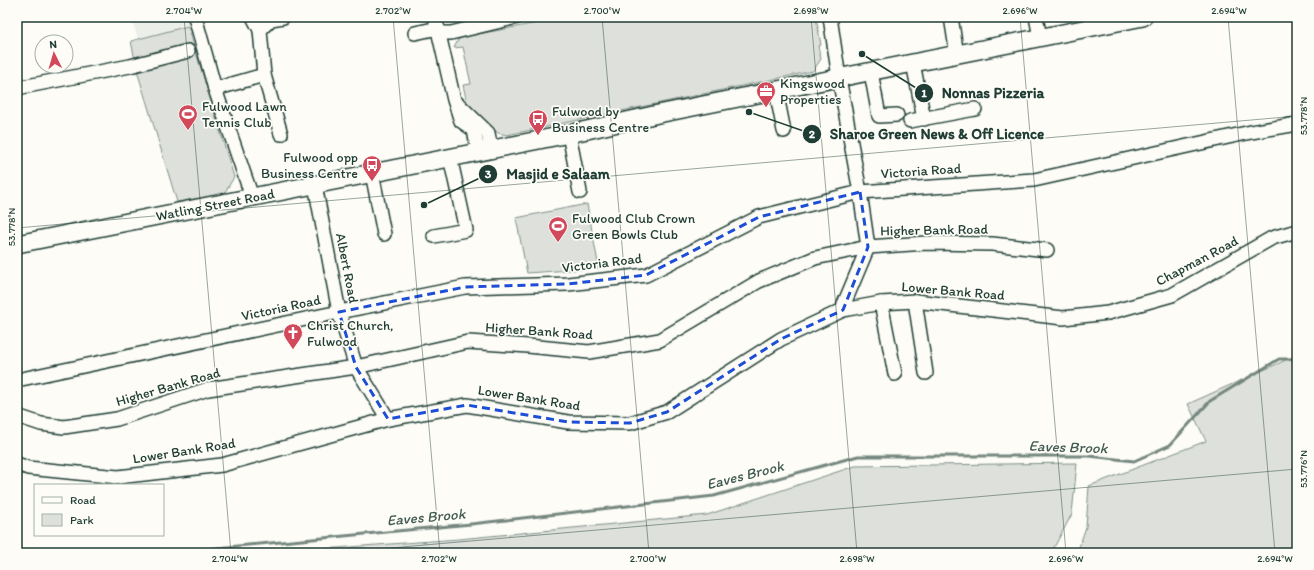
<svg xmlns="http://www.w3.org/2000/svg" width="1314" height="570" font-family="Itim,sans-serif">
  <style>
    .built { fill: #eceee9 }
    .green { fill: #dde0db; stroke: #7e8e88 }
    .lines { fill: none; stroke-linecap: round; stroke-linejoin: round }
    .stream { stroke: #75877f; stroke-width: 3 }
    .minor-casing { stroke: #1f3d34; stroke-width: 16 }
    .major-casing { stroke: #1f3d34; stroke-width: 20 }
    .minor { stroke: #fdfcf7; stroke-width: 13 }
    .major { stroke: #fdfcf7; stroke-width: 17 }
    .marked { fill: none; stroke: #1d4ed8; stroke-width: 3; stroke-dasharray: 8 5; stroke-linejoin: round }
    .ticks { fill: none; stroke: #1f3d34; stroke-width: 1; stroke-opacity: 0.45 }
    .labels { text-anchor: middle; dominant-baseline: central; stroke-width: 3.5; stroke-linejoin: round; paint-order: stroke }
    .poi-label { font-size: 14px; fill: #1f3d34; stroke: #fdfcf7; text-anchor: start }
    .street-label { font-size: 14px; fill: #1f3d34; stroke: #fdfcf7 }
    .water-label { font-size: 15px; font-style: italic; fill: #435c53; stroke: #fdfcf7 }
    .leader { fill: none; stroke: #1f3d34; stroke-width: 1.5 }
    .callout-dot { fill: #1f3d34; stroke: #fdfcf7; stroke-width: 1.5 }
    .mark-label { font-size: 12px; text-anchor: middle; font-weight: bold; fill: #fff }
    .callout-label { font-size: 15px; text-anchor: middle; font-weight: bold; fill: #1f3d34; stroke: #fdfcf7; stroke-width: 3.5; stroke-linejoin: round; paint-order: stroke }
    .neatline { fill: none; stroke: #1f3d34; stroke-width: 1.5 }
    .ticks-label { font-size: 10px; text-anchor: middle; fill: #1f3d34 }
  </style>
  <rect width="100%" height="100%" fill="#fdfcf7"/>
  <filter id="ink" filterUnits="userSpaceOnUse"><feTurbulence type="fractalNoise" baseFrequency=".025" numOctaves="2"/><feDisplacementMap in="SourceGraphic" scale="8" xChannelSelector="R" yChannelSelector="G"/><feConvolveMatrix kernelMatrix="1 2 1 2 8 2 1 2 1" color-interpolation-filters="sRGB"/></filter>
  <g filter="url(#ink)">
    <!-- built -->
    <path class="built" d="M131 17H189L190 20 188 26 138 39Z"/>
    <!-- green -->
    <g class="green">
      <path d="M570 17C575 17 581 16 586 17 603 20 612 25 628 17H816L821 45 818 46 821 59 813 71 507 135 498 133 487 124 467 103 463 85 471 84 463 47 454 48 458 40 462 37Z"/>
      <path d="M188 26 234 177 224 194 177 202 138 74 131 41Z"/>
      <path d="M587 204 599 268 527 273 516 218Z"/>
      <path d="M1297 355V553H1077L1086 527 1089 486 1206 441 1188 404Z"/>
      <path d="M1077 463 1072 514 1051 553H267L459 539 707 515 855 466Z"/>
    </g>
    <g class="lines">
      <!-- stream -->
      <path class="stream" d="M164 553 471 524 714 496 858 456H1089L1134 461 1170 445 1210 401 1279 359H1297"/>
      <!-- minor casing -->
      <g class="minor-casing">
        <g id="minor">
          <path d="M195 17 215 89 252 197"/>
          <path d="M253 17 260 30"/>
          <path d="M435 17 454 100 461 121 474 130 478 151"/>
          <path d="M830 17 839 78 860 192 868 247 844 304 843 310"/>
          <path d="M951 17 957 55"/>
          <path d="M1036 17 1040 37"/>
          <path d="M415 33 438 28"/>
          <path d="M439 33H451L517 17"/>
          <path d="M913 63 924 119"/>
          <path d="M871 72 879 116 897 115"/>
          <path d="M264 75 260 30 271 19 283 17"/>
          <path d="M17 88 130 66 188 51"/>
          <path d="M215 89 264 75 281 134"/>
          <path d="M776 91 784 131"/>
          <path d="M456 102 488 133 491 149"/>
          <path d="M910 121 975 109"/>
          <path d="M569 134 580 192"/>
          <path d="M372 173 384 234"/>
          <path d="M315 185 339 312 356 367 388 419"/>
          <path d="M434 236 466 230 450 157"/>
          <path d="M915 301 926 373"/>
          <path d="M881 303 895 374"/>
          <path d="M17 380 339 312 465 287 568 284 646 275 759 217 860 192 1034 180 1251 132 1297 124"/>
          <path d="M17 415 20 417 41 424 64 427 117 419 208 389 356 367 468 342 528 346 589 352 660 340 759 281 815 258 868 247 926 243 992 244 1047 250"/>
          <path d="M17 464 28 468 118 477 222 465 388 419 467 405 568 422 630 423 667 412 781 339 843 310 881 303 915 301 1063 318 1108 313 1172 295 1272 238 1297 231"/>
        </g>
      </g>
      <!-- major casing -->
      <g class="major-casing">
        <path id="major" d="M17 244 569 134 658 114 1143 17"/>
      </g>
      <!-- minor -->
      <use href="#minor" class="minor"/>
      <!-- major -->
      <use href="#major" class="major"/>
    </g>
  </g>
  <!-- marked area -->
  <path class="marked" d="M860 192 868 247 843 310 781 339 667 412 630 423 568 422 467 405 388 419 356 367 339 312 465 287 568 284 646 275 759 217Z"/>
  <!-- ticks -->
  <path class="ticks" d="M184 17 231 553M393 17 440 553M602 17 649 553M811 17 857 553M1020 17 1066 553M1228 17 1275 553M17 228 1297 116M17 499 22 553M333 553 1297 469"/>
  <!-- icons -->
  <defs>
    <g id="office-pin" transform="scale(1)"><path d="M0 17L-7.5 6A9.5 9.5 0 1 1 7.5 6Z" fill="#d1495b" stroke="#fdfcf7"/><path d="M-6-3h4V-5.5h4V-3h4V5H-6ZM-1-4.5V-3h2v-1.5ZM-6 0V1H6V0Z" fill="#fff"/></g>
    <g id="stadium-pin" transform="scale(1)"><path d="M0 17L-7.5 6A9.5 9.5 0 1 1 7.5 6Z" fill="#d1495b" stroke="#fdfcf7"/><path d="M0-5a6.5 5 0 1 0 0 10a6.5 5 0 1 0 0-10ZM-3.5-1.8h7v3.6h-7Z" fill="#fff"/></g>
    <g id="bus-pin" transform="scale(1)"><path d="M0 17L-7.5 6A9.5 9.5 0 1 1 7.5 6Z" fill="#d1495b" stroke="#fdfcf7"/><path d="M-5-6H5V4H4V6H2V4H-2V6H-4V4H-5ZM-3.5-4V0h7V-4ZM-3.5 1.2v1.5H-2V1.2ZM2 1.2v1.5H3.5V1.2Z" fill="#fff"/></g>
    <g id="church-pin" transform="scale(1)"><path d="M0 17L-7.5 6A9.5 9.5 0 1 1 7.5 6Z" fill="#d1495b" stroke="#fdfcf7"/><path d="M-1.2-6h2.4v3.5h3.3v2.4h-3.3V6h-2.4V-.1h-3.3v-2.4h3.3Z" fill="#fff"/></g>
  </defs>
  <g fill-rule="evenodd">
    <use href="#office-pin" x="766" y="91"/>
    <use href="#stadium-pin" x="188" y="114"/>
    <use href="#bus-pin" x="538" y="119"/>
    <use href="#bus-pin" x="372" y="165"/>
    <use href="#stadium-pin" x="558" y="226"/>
    <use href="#church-pin" x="293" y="333"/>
  </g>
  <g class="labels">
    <!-- poi labels -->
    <g class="poi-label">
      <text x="780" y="83">Kingswood<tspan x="780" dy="16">Properties</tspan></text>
      <text x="202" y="106">Fulwood Lawn<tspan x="202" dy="16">Tennis Club</tspan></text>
      <text x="552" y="111">Fulwood by<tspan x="552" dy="16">Business Centre</tspan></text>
      <text x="358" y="157" text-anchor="end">Fulwood opp<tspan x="358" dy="16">Business Centre</tspan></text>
      <text x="572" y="218">Fulwood Club Crown<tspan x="572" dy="16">Green Bowls Club</tspan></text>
      <text x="307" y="325">Christ Church,<tspan x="307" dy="16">Fulwood</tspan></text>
    </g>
    <!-- street labels -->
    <g class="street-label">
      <text transform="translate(921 171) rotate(-4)">Victoria Road</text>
      <text transform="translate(215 205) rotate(-11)">Watling Street Road</text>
      <text transform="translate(934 230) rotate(-1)">Higher Bank Road</text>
      <text transform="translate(1197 261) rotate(-28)">Chapman Road</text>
      <text transform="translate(602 263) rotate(-7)">Victoria Road</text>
      <text transform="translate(347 268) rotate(79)">Albert Road</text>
      <text transform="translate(953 291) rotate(5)">Lower Bank Road</text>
      <text transform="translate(281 308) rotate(-12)">Victoria Road</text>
      <text transform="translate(539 331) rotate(4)">Higher Bank Road</text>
      <text transform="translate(168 387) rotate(-16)">Higher Bank Road</text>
      <text transform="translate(529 398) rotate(9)">Lower Bank Road</text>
      <text transform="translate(184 451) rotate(-9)">Lower Bank Road</text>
    </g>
    <!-- water labels -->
    <g class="water-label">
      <text transform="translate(1068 447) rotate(2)">Eaves Brook</text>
      <text transform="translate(745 475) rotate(-14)">Eaves Brook</text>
      <text transform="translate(426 517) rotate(-5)">Eaves Brook</text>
    </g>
  </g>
  <!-- callouts -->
  <path class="leader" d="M862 54L924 93M749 112L812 134M424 205L488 174"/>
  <g class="callout-dot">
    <circle cx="862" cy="54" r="4"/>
    <circle cx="749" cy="112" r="4"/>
    <circle cx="424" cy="205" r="4"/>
    <circle cx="924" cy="93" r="10"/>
    <circle cx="812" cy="134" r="10"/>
    <circle cx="488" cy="174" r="10"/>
  </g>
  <g class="mark-label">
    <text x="924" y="97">1</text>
    <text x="812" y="138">2</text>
    <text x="488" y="178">3</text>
  </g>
  <g class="callout-label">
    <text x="993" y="98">Nonnas Pizzeria</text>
    <text x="937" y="139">Sharoe Green News &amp; Off Licence</text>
    <text x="558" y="179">Masjid e Salaam</text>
  </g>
  <!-- margin -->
  <rect width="1314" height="570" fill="none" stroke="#fdfcf7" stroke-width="44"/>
  <!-- legend -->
  <rect x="34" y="484" width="130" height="52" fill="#fdfcf7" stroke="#a4b0a9"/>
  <rect x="42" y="497" width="20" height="6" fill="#fdfcf7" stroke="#a4b0a9"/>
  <text x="70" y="504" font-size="12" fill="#1f3d34">Road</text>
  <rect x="42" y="514" width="20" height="12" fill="#dde0db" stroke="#a4b0a9"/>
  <text x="70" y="524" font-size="12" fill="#1f3d34">Park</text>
  <!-- north arrow -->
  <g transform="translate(54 54) rotate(355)"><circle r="19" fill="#fdfcf7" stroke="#a4b0a9"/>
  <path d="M0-3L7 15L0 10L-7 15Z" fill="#d1495b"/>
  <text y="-6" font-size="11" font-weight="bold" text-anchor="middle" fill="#1f3d34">N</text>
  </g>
  <rect x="22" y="22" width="1270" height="526" class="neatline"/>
  <g class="ticks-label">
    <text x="184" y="14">2.704°W</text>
    <text x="393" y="14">2.702°W</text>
    <text x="602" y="14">2.700°W</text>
    <text x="811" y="14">2.698°W</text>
    <text x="1020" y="14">2.696°W</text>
    <text x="1229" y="14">2.694°W</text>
    <text transform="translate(1303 116) rotate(-90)" y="4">53.778°N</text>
    <text transform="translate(11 227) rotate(-90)" y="4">53.778°N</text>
    <text transform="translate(1303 469) rotate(-90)" y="4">53.776°N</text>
    <text x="230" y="562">2.704°W</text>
    <text x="439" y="562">2.702°W</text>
    <text x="648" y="562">2.700°W</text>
    <text x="857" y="562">2.698°W</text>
    <text x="1066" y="562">2.696°W</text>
    <text x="1275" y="562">2.694°W</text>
  </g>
</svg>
